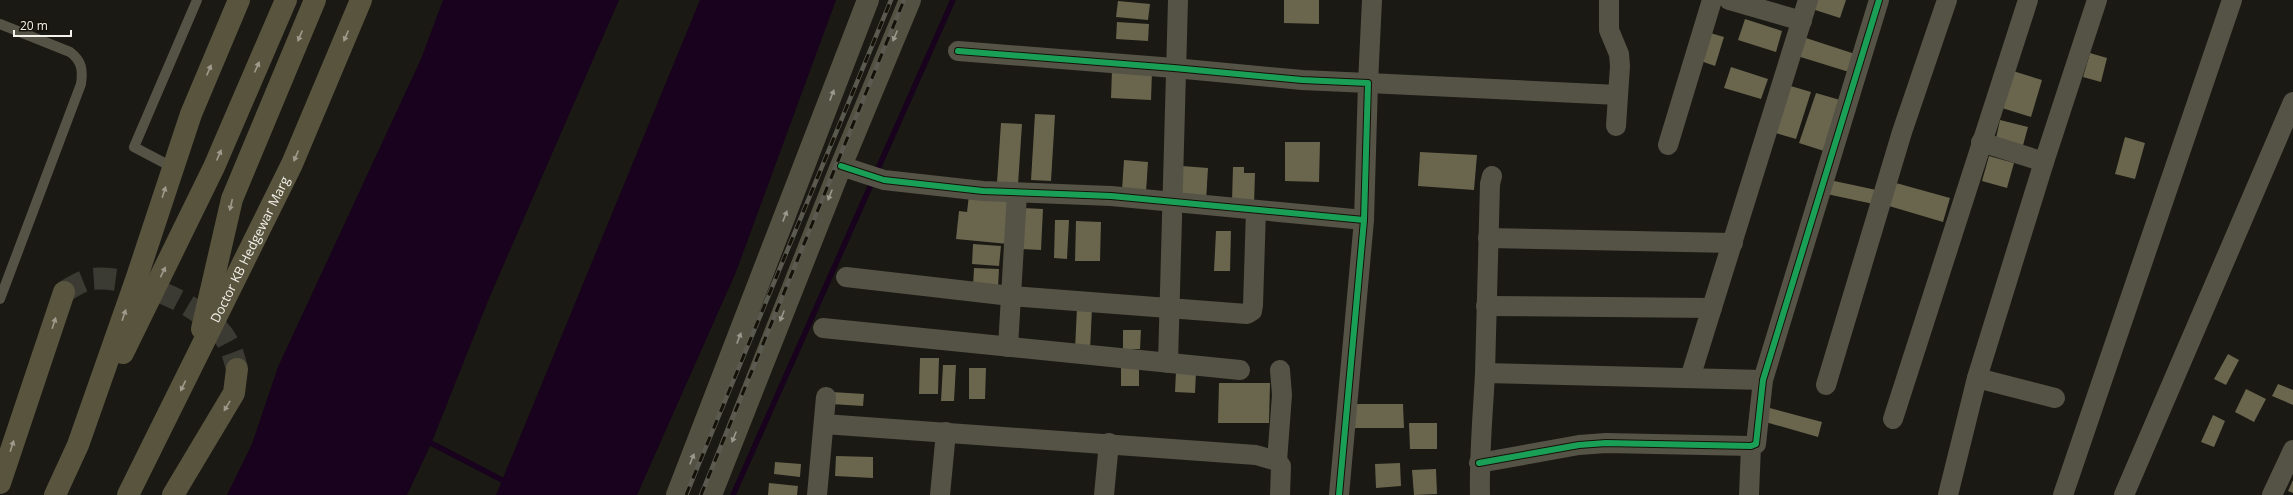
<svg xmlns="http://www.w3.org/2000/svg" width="2293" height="495" font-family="'Open Sans',sans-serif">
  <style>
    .water { fill: #18021d }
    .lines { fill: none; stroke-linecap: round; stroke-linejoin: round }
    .stream { stroke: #18021d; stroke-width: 5.5 }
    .building { fill: #6a654d }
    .highway-tunnel { stroke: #3b3a33; stroke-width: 22; stroke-dasharray: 22 11; stroke-linecap: butt }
    .lane { stroke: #555246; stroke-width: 10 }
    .street { stroke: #555246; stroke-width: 20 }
    .secondary { stroke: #535141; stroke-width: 22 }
    .highway { stroke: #58543e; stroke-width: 22 }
    .rail-casing { stroke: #5b5a51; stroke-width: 4.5 }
    .rail { stroke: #141208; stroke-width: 3; stroke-dasharray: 9; stroke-linecap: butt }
    .cycleway-casing { stroke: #141208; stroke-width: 8 }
    .cycleway { stroke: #1a9f57; stroke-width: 6 }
    .oneway { fill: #9e9b8c }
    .oneway2 { fill: #9b998e }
    .labels { text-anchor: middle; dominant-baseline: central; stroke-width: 4; stroke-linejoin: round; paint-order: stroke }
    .street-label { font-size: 13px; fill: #f4f2eb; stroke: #141208 }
  </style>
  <rect width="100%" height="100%" fill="#1a1913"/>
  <!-- water -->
  <g class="water">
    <path d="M443 0H619L490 296 431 444 407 495H227L252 444 278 367 421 59Z"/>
    <path d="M700 0H836L736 272 637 495H496Z"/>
  </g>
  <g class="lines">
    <!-- stream -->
    <g class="stream">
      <path d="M425 440 508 483"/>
      <path d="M733 495 953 0"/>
    </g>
  </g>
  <!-- building -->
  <g class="building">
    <path d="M1284 0H1319V24L1284 23Z"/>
    <path d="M1815 0H1846L1840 18 1812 9Z"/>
    <path d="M1118 1 1150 4 1148 20 1116 17Z"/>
    <path d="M1745 19 1782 31 1776 52 1738 40Z"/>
    <path d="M1117 22 1149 24 1148 41 1116 39Z"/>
    <path d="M1707 32 1724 37 1715 66 1698 60Z"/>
    <path d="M1800 36 1855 54 1849 72 1794 55Z"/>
    <path d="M2090 53 2107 58 2101 82 2083 77Z"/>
    <path d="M1731 67 1768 79 1761 99 1724 88Z"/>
    <path d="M1112 69 1152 71 1151 100 1111 98Z"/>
    <path d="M2013 71 2042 80 2031 117 2002 108Z"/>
    <path d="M1784 84 1811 92 1796 139 1769 131Z"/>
    <path d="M1816 93 1840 100 1824 151 1799 143Z"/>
    <path d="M1035 114 1055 115 1051 181 1031 180Z"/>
    <path d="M2000 120 2028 127 2022 149 1995 143Z"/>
    <path d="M1001 123 1022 124 1018 185 997 183Z"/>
    <path d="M2125 137 2145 143 2135 179 2115 174Z"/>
    <path d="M1285 142H1320L1319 182 1285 181Z"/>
    <path d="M1420 152 1477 155 1474 190 1418 186Z"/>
    <path d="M1989 156 2014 163 2007 188 1982 181Z"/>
    <path d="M1124 160 1148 162 1146 192 1122 190Z"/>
    <path d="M1182 166 1208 168 1206 201 1180 199Z"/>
    <path d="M1233 167H1244V173H1255L1254 205 1232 201Z"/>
    <path d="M1825 179 1881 191 1878 205 1822 193Z"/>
    <path d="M1896 183 1950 198 1943 222 1889 206Z"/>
    <path d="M969 195 1013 199 1008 244 956 239 959 211 967 212Z"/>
    <path d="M1023 208 1043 209 1041 250 1021 249Z"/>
    <path d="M1055 220H1069L1067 259 1054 258Z"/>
    <path d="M1076 221 1101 222 1100 261H1075Z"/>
    <path d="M1216 231H1231L1230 271H1214Z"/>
    <path d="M973 244 1001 246 999 266 972 264Z"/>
    <path d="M974 268 999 269 998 288 973 287Z"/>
    <path d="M1077 307 1092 308 1090 351 1075 350Z"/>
    <path d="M1123 330H1141L1140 349H1123Z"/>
    <path d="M2228 354 2239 360 2226 385 2214 379Z"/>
    <path d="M920 358H939L938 394H919Z"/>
    <path d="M943 365H956L954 401H941Z"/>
    <rect x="1121" y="365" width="18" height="21"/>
    <path d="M969 368H986L985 399H969Z"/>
    <path d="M1176 371 1196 372 1195 393 1175 392Z"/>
    <path d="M1219 383H1270L1269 423H1218Z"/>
    <path d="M2278 384 2293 390V405L2272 396Z"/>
    <path d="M2246 389 2266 399 2254 422 2235 412Z"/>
    <path d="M832 392 864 394 863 406 831 404Z"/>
    <path d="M1353 404H1403L1404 428H1353Z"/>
    <path d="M1766 407 1822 422 1818 437 1762 421Z"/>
    <path d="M2213 415 2225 421 2214 447 2201 442Z"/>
    <path d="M1409 423H1437V449H1410Z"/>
    <path d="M836 456 873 457V478L835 476Z"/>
    <path d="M775 462 801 464 800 477 774 474Z"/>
    <path d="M1400 463 1401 486 1376 488 1375 464Z"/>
    <path d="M1436 469 1437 494 1414 495 1412 470Z"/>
    <path d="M2293 480V493L2288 491Z"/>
    <path d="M769 483 798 486 797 495H768Z"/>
  </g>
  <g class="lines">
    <!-- highway-tunnel -->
    <path class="highway-tunnel" d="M64 292C72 287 81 281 91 279 132 275 198 302 223 335 231 346 234 357 237 369"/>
    <!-- lane -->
    <g class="lane">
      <path d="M0 24 70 52C82 61 83 70 81 84L0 299"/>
      <path d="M172 167 134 147 197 0"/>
    </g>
    <!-- street -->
    <g class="street">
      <path d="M1372 0 1368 83 1618 95"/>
      <path d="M1609 0V30L1619 54 1620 66 1616 126"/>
      <path d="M1729 0 1802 21"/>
      <path d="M958 51 1174 68 1302 80 1368 83 1364 220 1339 495"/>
      <path d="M1981 142 2044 162"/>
      <path d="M1668 145 1712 0"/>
      <path d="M841 166 884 180 983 191 1111 196 1364 220"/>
      <path d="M1488 238 1733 243"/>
      <path d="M846 277 1011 296 1247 314 1252 311 1253 305 1256 210"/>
      <path d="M1486 306 1712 308"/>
      <path d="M823 328 1240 370"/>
      <path d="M1008 347 1017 194"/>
      <path d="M1168 363 1178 0"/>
      <path d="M1485 373 1763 380"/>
      <path d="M1690 378 1808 0"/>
      <path d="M1977 378 2055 398"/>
      <path d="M1826 385 1902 132 1947 0"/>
      <path d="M1893 419 2028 0"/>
      <path d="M824 424 1256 455 1277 461 1281 466 1280 495"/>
      <path d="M1277 461 1282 395 1280 370"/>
      <path d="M1479 463 1579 445 1606 443 1751 446 1756 444 1763 380 1879 0"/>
      <path d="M817 495 826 397"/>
      <path d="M940 495 946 432"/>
      <path d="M1104 495 1109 443"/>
      <path d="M1480 495C1479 454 1483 414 1485 373 1487 310 1488 247 1490 184L1492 176"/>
      <path d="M1749 495 1751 446"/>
      <path d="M1948 495 1977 378 2044 162 2097 0"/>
      <path d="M2063 495 2232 0"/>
      <path d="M2124 495 2293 102"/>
      <path d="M2272 495 2293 450"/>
    </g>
    <!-- secondary -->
    <g class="secondary">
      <path d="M677 495 868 0"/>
      <path d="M711 495 841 166 910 0"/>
    </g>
    <!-- highway -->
    <g class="highway">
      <path d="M202 329 232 199 315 0"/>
      <path d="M123 353 214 167 286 0"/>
      <path d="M0 483 64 292"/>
      <path d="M55 495 78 445 136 280 191 114 239 0"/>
      <path id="s1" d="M128 495 292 164 361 0"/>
      <path d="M173 495 234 393 237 369"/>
    </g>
    <!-- rail casing -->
    <g class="rail-casing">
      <g id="rail">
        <path d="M686 495 891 0"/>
        <path d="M701 495 904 0"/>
      </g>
    </g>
    <!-- rail -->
    <use href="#rail" class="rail"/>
    <!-- cycleway casing -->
    <g class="cycleway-casing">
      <g id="cycleway">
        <path d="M958 51 1174 68 1302 80 1368 83 1364 220 1339 495"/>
        <path d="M841 166 884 180 983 191 1111 196 1364 220"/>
        <path d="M1479 463 1579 445 1606 443 1751 446 1756 444 1763 380 1879 0"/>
      </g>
    </g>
    <!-- cycleway -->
    <use href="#cycleway" class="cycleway"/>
  </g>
  <!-- one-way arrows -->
  <defs><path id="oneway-solid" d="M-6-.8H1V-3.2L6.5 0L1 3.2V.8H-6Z"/></defs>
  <g class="oneway">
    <use href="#oneway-solid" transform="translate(300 36) rotate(113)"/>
    <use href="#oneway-solid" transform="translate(346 36) rotate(113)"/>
    <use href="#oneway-solid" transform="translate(257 67) rotate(-66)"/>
    <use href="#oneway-solid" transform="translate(209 70) rotate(-67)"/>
    <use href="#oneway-solid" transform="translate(219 155) rotate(-67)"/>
    <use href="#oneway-solid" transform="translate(296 156) rotate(113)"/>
    <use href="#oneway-solid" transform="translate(164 192) rotate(-72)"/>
    <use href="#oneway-solid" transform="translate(231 205) rotate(103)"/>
    <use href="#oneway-solid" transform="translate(163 272) rotate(-64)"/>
    <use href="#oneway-solid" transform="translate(124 315) rotate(-71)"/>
    <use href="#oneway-solid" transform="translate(54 323) rotate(-72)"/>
    <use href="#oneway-solid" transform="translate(183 386) rotate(116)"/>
    <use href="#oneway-solid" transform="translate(227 406) rotate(121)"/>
    <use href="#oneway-solid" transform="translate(12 446) rotate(-72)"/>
  </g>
  <g class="oneway2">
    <use href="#oneway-solid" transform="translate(895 36) rotate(113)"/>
    <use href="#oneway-solid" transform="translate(832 95) rotate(-69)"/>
    <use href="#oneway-solid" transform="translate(830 195) rotate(112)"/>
    <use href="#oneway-solid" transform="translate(785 216) rotate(-69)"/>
    <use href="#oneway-solid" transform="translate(782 316) rotate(112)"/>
    <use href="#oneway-solid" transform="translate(739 338) rotate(-69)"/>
    <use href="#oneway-solid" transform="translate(734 437) rotate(112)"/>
    <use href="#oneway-solid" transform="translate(692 459) rotate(-68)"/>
  </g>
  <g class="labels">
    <!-- street labels -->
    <g class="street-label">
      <text stroke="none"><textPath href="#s1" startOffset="274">Doctor KB Hedgewar Marg</textPath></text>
    </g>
  </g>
  <!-- scale -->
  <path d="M14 30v6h57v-6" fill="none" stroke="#f4f2eb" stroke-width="2"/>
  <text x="20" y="30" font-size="12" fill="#f4f2eb" stroke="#141208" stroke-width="3" paint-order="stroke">20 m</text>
</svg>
